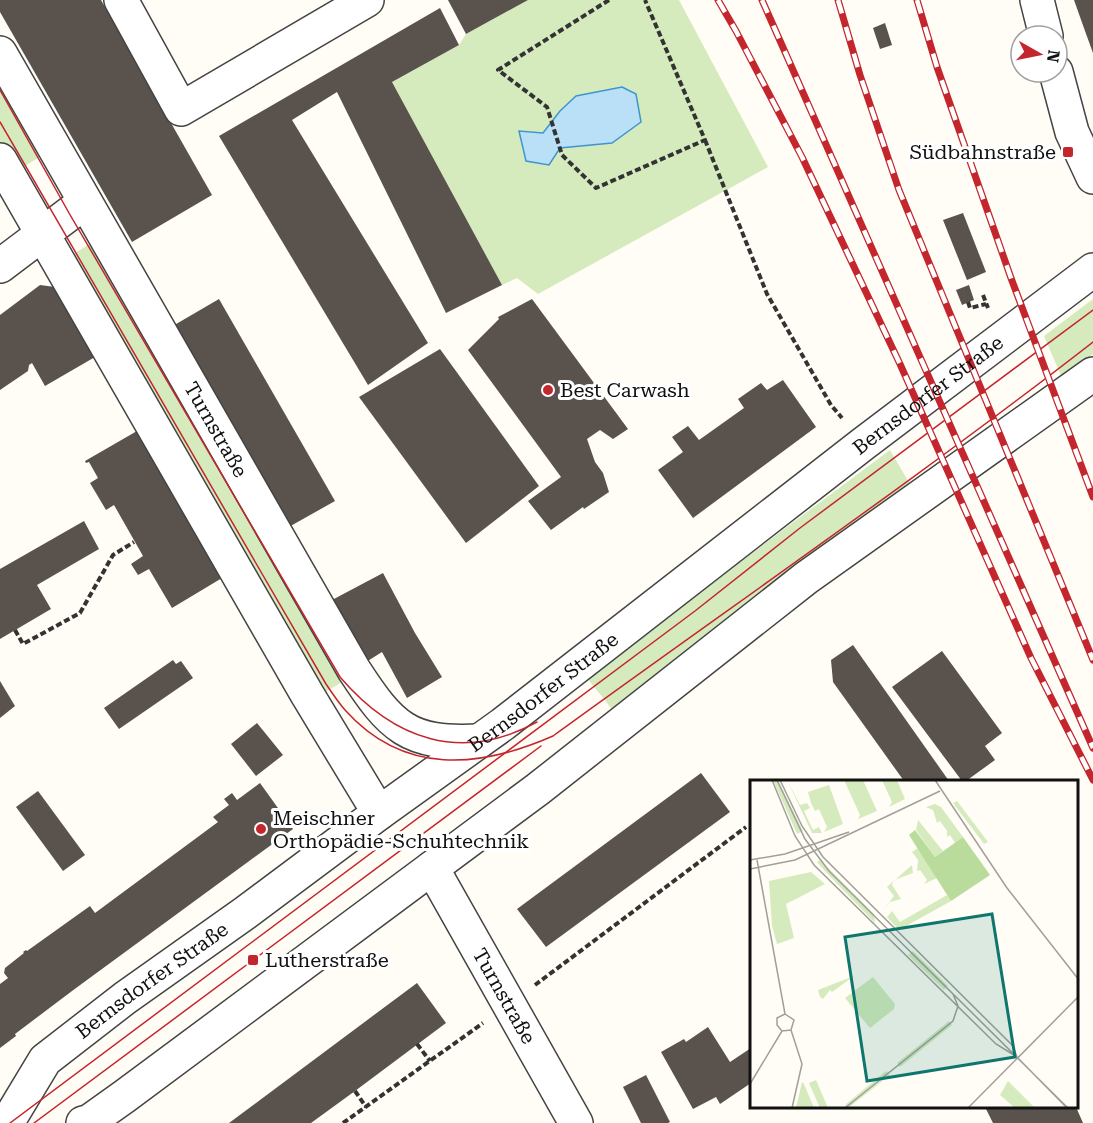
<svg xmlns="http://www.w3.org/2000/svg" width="1093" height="1123" font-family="'Roboto Serif',serif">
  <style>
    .green { fill: #d5ebbd }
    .water { fill: #b9e0f7; stroke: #3f96cf; stroke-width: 1.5 }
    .building { fill: #5a524d }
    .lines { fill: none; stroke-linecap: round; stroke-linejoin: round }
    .minor-casing { stroke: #444; stroke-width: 36 }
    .path { stroke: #333; stroke-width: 4; stroke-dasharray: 6 3; stroke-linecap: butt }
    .minor { stroke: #fff; stroke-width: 33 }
    .tram { stroke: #c4262e; stroke-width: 1.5 }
    .rail-casing { stroke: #c4262e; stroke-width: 7 }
    .rail { stroke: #fff; stroke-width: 4.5; stroke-dasharray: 14; stroke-linecap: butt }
    .poi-dot { fill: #c4262e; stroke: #fff; stroke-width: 2 }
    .labels { text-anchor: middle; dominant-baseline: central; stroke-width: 6; stroke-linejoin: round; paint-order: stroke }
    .poi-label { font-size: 20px; fill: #111; stroke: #fff; text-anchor: start }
    .street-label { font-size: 20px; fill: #111; stroke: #fff }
    .inset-road { fill: none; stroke: #a09f9a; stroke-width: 1.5 }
    .view { fill: #0f766e; fill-opacity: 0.15; stroke: #0f766e; stroke-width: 3 }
    .inset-edge { fill: none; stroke: #111; stroke-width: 3 }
  </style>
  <rect width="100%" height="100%" fill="#fffdf5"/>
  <!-- green -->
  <g class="green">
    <path d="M528 0H679L768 167 538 294 517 278 502 285 392 82 459 45 466 34Z"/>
    <path d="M0 70 47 152 16 172 0 143Z"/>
    <path d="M97 240 351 677 318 696 66 258Z"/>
    <path d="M1093 299V354L1062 378 1044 336Z"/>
    <path d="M890 450 914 491 612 709 586 677Z"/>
  </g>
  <!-- water -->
  <path class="water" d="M622 87 636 94 641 122 612 143 560 148 549 165 526 161 519 131 543 133 560 111 576 96Z"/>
  <!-- building -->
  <g class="building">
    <path d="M0 0H101L212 195 132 242 0 12Z"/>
    <path d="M448 0H528L466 34Z"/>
    <path d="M1074 0H1093V53L1085 31Z"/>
    <path d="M440 8 459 45 392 82 502 285 446 313 337 92 292 120 428 343 368 385 219 136Z"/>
    <path d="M885 23 892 45 880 49 873 28Z"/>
    <path d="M963 213 986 272 967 280 943 220Z"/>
    <path d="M40 285 55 287 95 357 45 386 32 363 29 365 28 371 0 390V315Z"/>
    <path d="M969 285 974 300 962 305 956 290Z"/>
    <path d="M219 299 335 501 287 528 171 327Z"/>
    <path d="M532 299 628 429 613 439 600 430 587 439 595 462 603 473 609 492 584 509 583 507 551 530 528 501 561 477 468 350 499 319 498 317Z"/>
    <path d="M440 349 539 486 466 543 359 397Z"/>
    <path d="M783 380 816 427 693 518 658 470 683 452 672 437 688 426 699 440 744 408 738 399 761 383 767 390Z"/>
    <path d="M137 431 222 578 172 608 149 569 138 575 131 564 143 556 114 505 106 510 90 483 98 478 89 462 86 463 85 461Z"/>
    <path d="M84 521 99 549 37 585 51 609 0 639V569Z"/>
    <path d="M383 573 415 633 442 677 407 698 382 652 366 662 332 600Z"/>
    <path d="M853 645 949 781H904L833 682 831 660Z"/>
    <path d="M942 651 1002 733 985 746 995 760 966 781H962L892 687Z"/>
    <path d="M173 660 176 664 181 661 193 678 119 729 104 708Z"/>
    <path d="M0 681 15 706 0 718Z"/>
    <path d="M257 723 283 755 256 776 231 744Z"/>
    <path d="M701 773 730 812 546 947 517 909Z"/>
    <path d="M260 783 293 829 72 991 15 1034 16 1036 0 1048V984L8 978 4 973 5 968 24 953 23 952 26 950 27 951 90 906 95 913 218 822 213 817 229 805 224 799 232 793 237 800Z"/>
    <path d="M38 791 85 855 63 871 16 807Z"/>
    <path d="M417 983 446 1023 355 1091 311 1123H229Z"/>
    <path d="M708 1027 730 1062 751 1048V1083L720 1104 716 1097 693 1109 661 1052 684 1039 686 1042Z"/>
    <path d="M646 1075 670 1122 668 1123H641L623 1087Z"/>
    <path d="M985 1107H1076L1083 1123H993Z"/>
  </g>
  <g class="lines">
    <!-- minor casing -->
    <g class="minor-casing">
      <g id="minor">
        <path d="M121 0 181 109 367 0"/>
        <path d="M1037 0 1046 36"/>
        <path id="s1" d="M0 53 354 670C391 727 408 745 479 741"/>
        <path d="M1056 72 1072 132 1093 177"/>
        <path d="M0 160 307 694 379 813"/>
        <path d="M0 266 85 202"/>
        <path id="s2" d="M432 868 576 1123"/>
        <path id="s3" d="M7 1123 45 1060 125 998 245 913 379 813 503 724 863 444 1093 270"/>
        <path d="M83 1123 90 1121 125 1096 538 789 806 578 1093 374"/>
      </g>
    </g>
    <!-- path -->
    <g class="path">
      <path d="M609 0 498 70 547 107 562 155 596 188 705 140 645 0"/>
      <path d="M705 140 767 294 831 405 842 418"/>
      <path d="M983 295 988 308"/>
      <path d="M968 302 970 308 986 304"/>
      <path d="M15 630 23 644 80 613 113 555 134 542"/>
      <path d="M535 985 746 827"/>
      <path d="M417 1044 430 1061"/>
      <path d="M355 1091 366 1107"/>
      <path d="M343 1123 483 1023"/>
    </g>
    <!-- minor -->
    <use href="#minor" class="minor"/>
    <!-- tram -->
    <g class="tram">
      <path d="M0 90 69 213 340 677C393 739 461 764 537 722"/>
      <path d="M0 122 326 684C332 693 338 702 345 710 404 776 480 768 553 736 733 605 917 479 1093 342"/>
      <path d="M10 1123 695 611 800 528 1093 310"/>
      <path d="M34 1123 541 746"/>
    </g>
    <!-- rail casing -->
    <g class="rail-casing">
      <g id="rail">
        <path d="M718 0 736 31 802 157 900 364 1031 658 1093 780"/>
        <path d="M762 0 1093 748"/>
        <path d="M838 0 860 75 899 190 1093 660"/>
        <path d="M917 0 937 67 1011 278 1093 497"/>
      </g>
    </g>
    <!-- rail -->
    <use href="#rail" class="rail"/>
  </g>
  <!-- markers -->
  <g class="poi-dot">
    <rect x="1062" y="146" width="12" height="12" rx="3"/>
    <circle cx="548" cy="390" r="6"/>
    <circle cx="261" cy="829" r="6"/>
    <rect x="247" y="954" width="12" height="12" rx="3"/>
  </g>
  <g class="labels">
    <!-- poi labels -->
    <g class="poi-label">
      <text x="1056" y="152" text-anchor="end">Südbahnstraße</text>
      <text x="560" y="390">Best Carwash</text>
      <text x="273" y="818">Meischner<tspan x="273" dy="23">Orthopädie-Schuhtechnik</tspan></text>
      <text x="265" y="960">Lutherstraße</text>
    </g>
    <!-- street labels -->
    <g class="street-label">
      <text stroke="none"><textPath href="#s3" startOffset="1179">Bernsdorfer Straße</textPath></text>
      <text stroke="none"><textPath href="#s1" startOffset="434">Turnstraße</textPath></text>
      <text stroke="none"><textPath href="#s3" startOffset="693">Bernsdorfer Straße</textPath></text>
      <text stroke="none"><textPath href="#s3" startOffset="207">Bernsdorfer Straße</textPath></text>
      <text stroke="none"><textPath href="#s2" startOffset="147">Turnstraße</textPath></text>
    </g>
  </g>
  <!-- overview -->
  <g transform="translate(750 780)">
    <rect width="328" height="328" fill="#fffdf5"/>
    <path d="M23 0H28L53 51 47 54ZM37 0 50 25 57 23 60 28 54 31 63 50 69 47 72 53H62ZM94 0H113L127 31 108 39 110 35ZM132 0H147L155 19 139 27 142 22ZM79 5 93 44 74 52 77 47 69 29 65 31 61 23 58 12ZM207 21 238 62 234 64 203 23ZM185 24 191 27 213 57 205 63 200 55 197 57V51L190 41 187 43 183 30 176 27ZM168 40 193 71 185 77 166 50ZM168 68 187 98 174 104 177 100 170 90 167 91 168 80 162 72ZM70 80 124 134 125 143 72 88 67 82ZM162 85 163 93 144 100 142 105 151 119 140 122 132 132 144 116 137 107ZM61 92 75 104 36 124 44 158 27 164 22 146 19 101ZM197 115 201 121 149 150 137 137 142 131 150 142ZM163 171 198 206 194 210 158 175ZM104 196 82 212 80 210 73 219 70 217 68 210ZM123 197 145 224 144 229 120 248 95 218ZM199 241 202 245 150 287 147 283ZM136 291 140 295 98 328 95 325ZM66 300 78 328H70L59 303ZM258 301 285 328H265L250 315ZM52 302 54 304 64 328H46Z" fill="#d5ebbd"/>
    <path d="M165 50 185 77 213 57 240 95 201 121 159 55Z" fill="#b9dc9c"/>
    <path class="inset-road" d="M22 0 45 56 64 85 246 264 267 277M27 0 55 59 79 91 318 328M30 0 52 46 73 77 263 266 267 277 317 328M185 0 257 108 329 200M0 80 35 74 99 52M7 80 35 234M0 89 45 80 190 11M35 234 27 238V245L32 251 41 250M35 234 44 240 41 250M41 250 52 284 42 328M0 304 32 251M95 328 203 241 208 226 203 214M218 328 329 216"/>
    <path class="view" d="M242 134 265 277 117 301 95 157Z"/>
    <rect width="328" height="328" class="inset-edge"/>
  </g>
  <!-- north arrow -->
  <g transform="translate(1039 54) rotate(99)"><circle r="28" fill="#ffffff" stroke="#a0a0a0" stroke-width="1.5"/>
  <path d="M0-4.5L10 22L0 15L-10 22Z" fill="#c4262e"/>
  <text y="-9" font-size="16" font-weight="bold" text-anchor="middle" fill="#111111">N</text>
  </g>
</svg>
